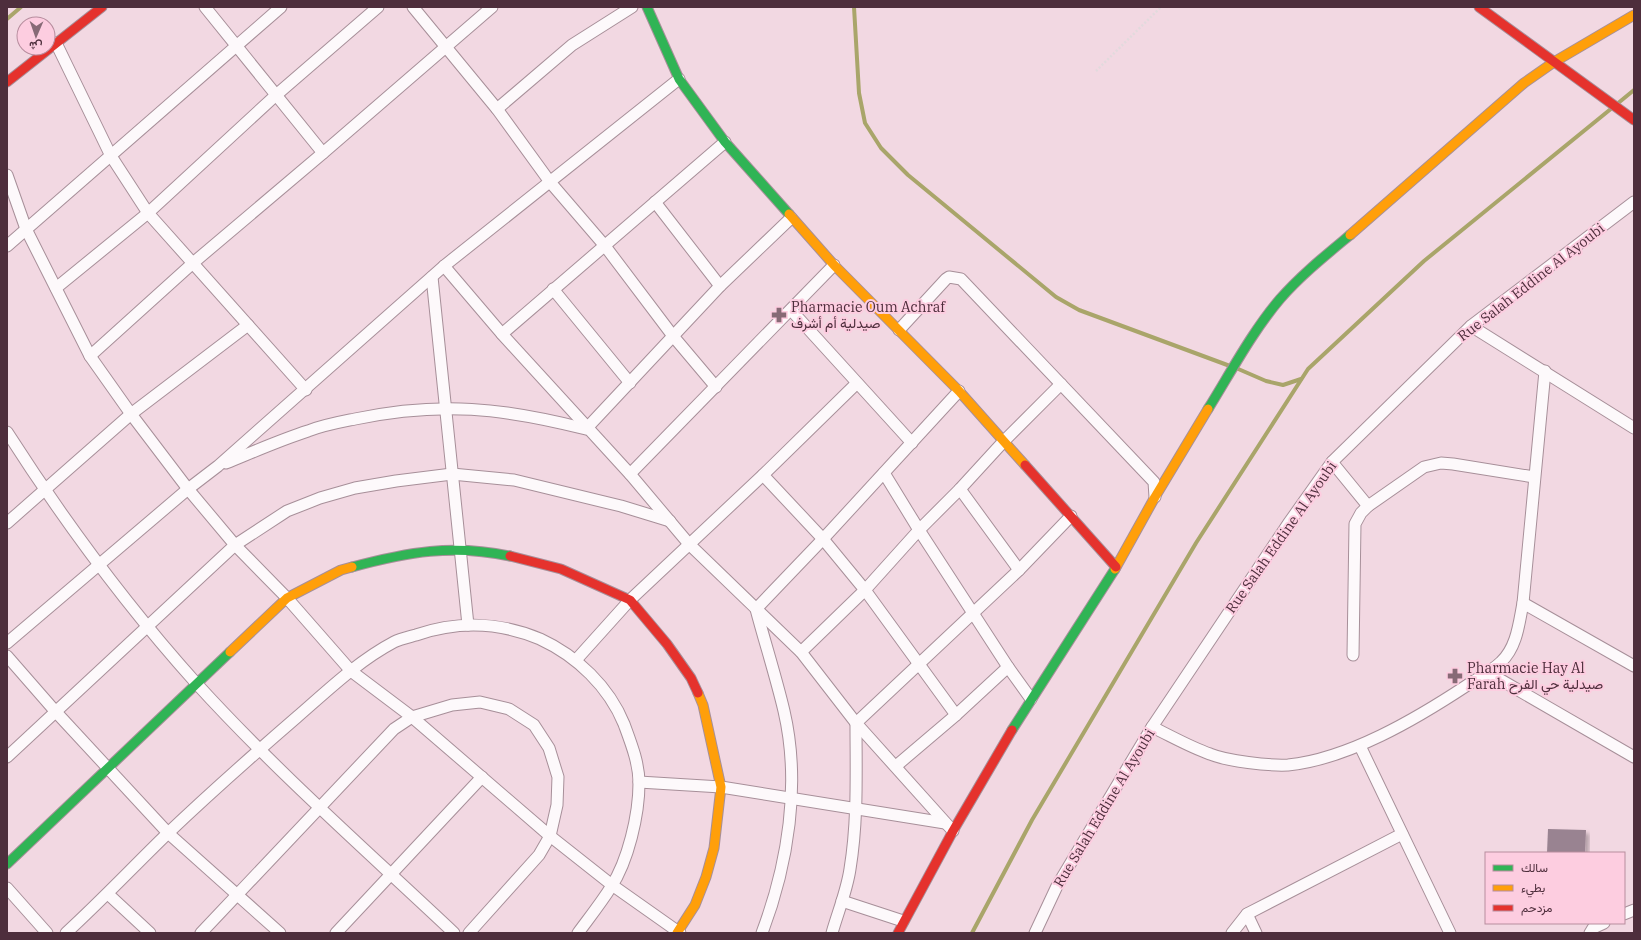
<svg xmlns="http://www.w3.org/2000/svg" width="1641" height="940" font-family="'IBM Plex Serif',Vazirmatn,serif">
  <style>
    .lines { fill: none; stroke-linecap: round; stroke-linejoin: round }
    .stream { stroke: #a9a56a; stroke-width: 4 }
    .building { fill: #998391; filter: url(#shadow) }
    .street-casing { stroke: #a78f99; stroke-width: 13 }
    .fast-casing { stroke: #a78f99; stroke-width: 11 }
    .slow-casing { stroke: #a78f99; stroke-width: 11 }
    .jam-casing { stroke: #a78f99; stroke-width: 11 }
    .path { stroke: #e2dadd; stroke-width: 2.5; stroke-dasharray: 2 2; stroke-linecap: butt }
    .street { stroke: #fdf9fb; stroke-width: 11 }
    .fast { stroke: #30b455; stroke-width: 9 }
    .slow { stroke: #ff9f0a; stroke-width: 9 }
    .jam { stroke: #e5322d; stroke-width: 9 }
    .labels { text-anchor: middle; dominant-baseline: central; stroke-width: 4; stroke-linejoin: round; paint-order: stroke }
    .street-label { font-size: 14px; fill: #4e2e3c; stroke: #fdcde0 }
    .poi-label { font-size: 14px; fill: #4e2e3c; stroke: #fdcde0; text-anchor: start }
  </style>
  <defs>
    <filter id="shadow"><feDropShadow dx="3.5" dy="3.5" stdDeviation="2" flood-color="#0004"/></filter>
  </defs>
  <rect width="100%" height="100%" fill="#f2d8e2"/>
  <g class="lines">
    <!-- stream -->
    <g class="stream">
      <path d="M854 7 859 93 865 123 881 148 908 175 1056 297 1079 310 1230 366"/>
      <path d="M7 19 21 7"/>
      <path d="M1617 104 1634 90"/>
      <path d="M1236 368 1266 381 1283 385 1301 379"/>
      <path d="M972 933 1032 820 1196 543 1308 369 1424 261 1612 108"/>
    </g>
  </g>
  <!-- building -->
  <path class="building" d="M1548 829 1586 830 1585 853H1547Z"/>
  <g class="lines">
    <!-- street casing -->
    <g class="street-casing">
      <g id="street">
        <path d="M205 7 323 153"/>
        <path d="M413 7 497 109 550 182 605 246 673 336 716 387"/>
        <path d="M56 43 111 156 148 213 306 390"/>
        <path d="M497 109 572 45 632 7"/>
        <path d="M7 175 26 229 90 356 131 414 188 489 235 545 287 598 351 671 412 717 550 836 612 885 680 933"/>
        <path d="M655 202 720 286"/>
        <path d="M7 246 281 7"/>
        <path d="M444 266 502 334 630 474 689 544 801 652 856 723 953 831"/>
        <path d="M432 277 468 625"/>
        <path d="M56 288 148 213 275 96 378 7"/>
        <path d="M553 289 630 383"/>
        <path d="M791 310 912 443"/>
        <path d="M1471 326 1634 428"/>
        <path d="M899 330 946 279 949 277 961 279 1154 482 1155 497"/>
        <path d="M502 334 725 142"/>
        <path d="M90 356 193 263 323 153 492 7"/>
        <path d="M7 432C64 521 126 605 196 683 277 772 367 851 454 933"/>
        <path d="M1332 462 1368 506"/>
        <path d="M226 463C253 452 280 440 308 431 323 425 340 422 355 419 441 401 503 408 586 429L720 286 791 218"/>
        <path d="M884 473 919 530 1008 667 1031 699"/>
        <path d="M630 474 834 265"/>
        <path d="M763 475 823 539 865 590 956 715"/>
        <path d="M960 489 1019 570"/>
        <path d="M7 523 131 414 248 325"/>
        <path d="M1523 603 1634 666"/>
        <path d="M7 643 188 489 218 466 444 266 679 79"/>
        <path d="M801 652 865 590 919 530 960 489 1004 441 1061 384"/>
        <path d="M1353 655 1355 524 1361 513 1368 506 1424 467 1441 463 1453 464 1534 477"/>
        <path d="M7 656 55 711 168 833 280 933"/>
        <path d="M576 660 630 600 763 475 856 384"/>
        <path d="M1487 672 1634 757"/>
        <path d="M1152 727C1171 736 1190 747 1210 754 1227 761 1269 766 1288 765 1348 759 1416 719 1466 686 1478 678 1492 671 1501 662 1517 647 1519 623 1523 603L1545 371"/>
        <path d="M1360 746 1450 933"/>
        <path d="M7 757 235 545 287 511 320 498 355 488 396 481 452 474 514 480 621 506 670 521"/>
        <path d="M896 766 956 715 1008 667"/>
        <path d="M639 782 721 787 945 823"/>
        <path d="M7 888 47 933"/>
        <path d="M108 894 150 933"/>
        <path d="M842 901 903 921"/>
        <path d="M1247 914 1256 933"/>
        <path d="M1624 914 1634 910"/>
        <path d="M66 933C101 901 133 867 167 834 209 794 253 755 297 717 327 691 358 661 394 642 400 639 409 637 416 635 457 621 500 622 540 639 577 656 609 687 624 724 631 743 639 763 639 783 639 815 628 861 611 887 601 903 589 918 578 933"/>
        <path d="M201 933 394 729 412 717 452 705 480 702 509 709 534 725 549 748 558 777 557 805 550 836 539 855 469 933"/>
        <path d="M336 933 482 777"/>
        <path d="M762 933C788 864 801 784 784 711 776 677 765 643 756 609L823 539 959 391"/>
        <path d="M832 933C838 912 847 890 850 869 858 820 856 772 856 723L1019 570 1071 516"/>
        <path d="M1035 933 1057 886 1152 727 1288 524 1332 462 1471 326 1634 202"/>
        <path d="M1232 933 1247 914 1402 834"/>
        <path d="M1590 933 1593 928 1604 923"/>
      </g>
    </g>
    <!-- fast casing -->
    <g class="fast-casing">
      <g id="fast">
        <path d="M647 7 679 79 725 142 789 214"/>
        <path d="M1208 409C1231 372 1252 332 1280 299 1301 275 1326 255 1350 235"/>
        <path d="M352 567C408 552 452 544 510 556"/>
        <path d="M1012 730 1115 569"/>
        <path d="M7 864 230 652"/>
      </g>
    </g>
    <!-- slow casing -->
    <g class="slow-casing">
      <g id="slow">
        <path d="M789 214 834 265 959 391 1025 465"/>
        <path d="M1350 235 1524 83 1554 62 1634 15"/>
        <path d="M1115 569 1155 497 1208 409"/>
        <path d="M230 652 287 598 341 570 352 567"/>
        <path d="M677 933 695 905 706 877 714 848 721 787 703 705 698 693"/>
      </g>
    </g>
    <!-- jam casing -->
    <g class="jam-casing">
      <g id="jam">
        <path d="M1479 7 1634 120"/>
        <path d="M7 82 102 7"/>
        <path d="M1025 465 1116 567"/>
        <path d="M510 556 561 569 630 600 667 644 691 678 698 693"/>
        <path d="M898 933 953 831 1012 730"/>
      </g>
    </g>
    <!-- path -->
    <path class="path" d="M1096 71 1161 7"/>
    <!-- street -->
    <use href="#street" class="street"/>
    <!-- fast -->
    <use href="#fast" class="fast"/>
    <!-- slow -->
    <use href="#slow" class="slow"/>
    <!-- jam -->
    <use href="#jam" class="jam"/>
  </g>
  <!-- icons -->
  <defs>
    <g id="pharmacy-bare" transform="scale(1.2)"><path d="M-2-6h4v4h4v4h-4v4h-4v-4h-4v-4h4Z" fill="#876a76" stroke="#fdcde0" stroke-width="2.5" paint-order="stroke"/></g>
  </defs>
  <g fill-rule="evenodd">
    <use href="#pharmacy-bare" x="779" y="315"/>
    <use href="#pharmacy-bare" x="1455" y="676"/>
  </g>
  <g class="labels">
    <!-- street labels -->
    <g class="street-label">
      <text transform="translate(1531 282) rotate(-38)">Rue Salah Eddine Al Ayoubi</text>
      <text transform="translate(1281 537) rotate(-55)">Rue Salah Eddine Al Ayoubi</text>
      <text transform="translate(1104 808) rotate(-59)">Rue Salah Eddine Al Ayoubi</text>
    </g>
    <!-- poi labels -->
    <g class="poi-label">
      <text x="791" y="307">Pharmacie Oum Achraf<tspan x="791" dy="16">صيدلية أم أشرف</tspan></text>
      <text x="1467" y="668">Pharmacie Hay Al<tspan x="1467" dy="16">Farah صيدلية حي الفرح</tspan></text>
    </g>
  </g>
  <!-- border -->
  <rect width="1641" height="940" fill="none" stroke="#4e2e3c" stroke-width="16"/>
  <!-- legend -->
  <rect x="1485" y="852" width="140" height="72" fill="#fdcde0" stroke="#b78d9e"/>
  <rect x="1493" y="865" width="20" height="6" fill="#30b455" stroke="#b78d9e"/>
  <text x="1521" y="872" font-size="12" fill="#4e2e3c">سالك</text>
  <rect x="1493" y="885" width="20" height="6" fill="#ff9f0a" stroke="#b78d9e"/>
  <text x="1521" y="892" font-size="12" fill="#4e2e3c">بطيء</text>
  <rect x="1493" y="905" width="20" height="6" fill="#e5322d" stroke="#b78d9e"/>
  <text x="1521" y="912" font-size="12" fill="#4e2e3c">مزدحم</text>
  <!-- north arrow -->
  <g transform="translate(36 36) rotate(182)"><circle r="19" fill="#fdcde0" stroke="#b78d9e"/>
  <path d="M0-3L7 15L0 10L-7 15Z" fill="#876a76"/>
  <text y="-6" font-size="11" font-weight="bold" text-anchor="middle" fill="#4e2e3c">ش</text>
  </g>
</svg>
